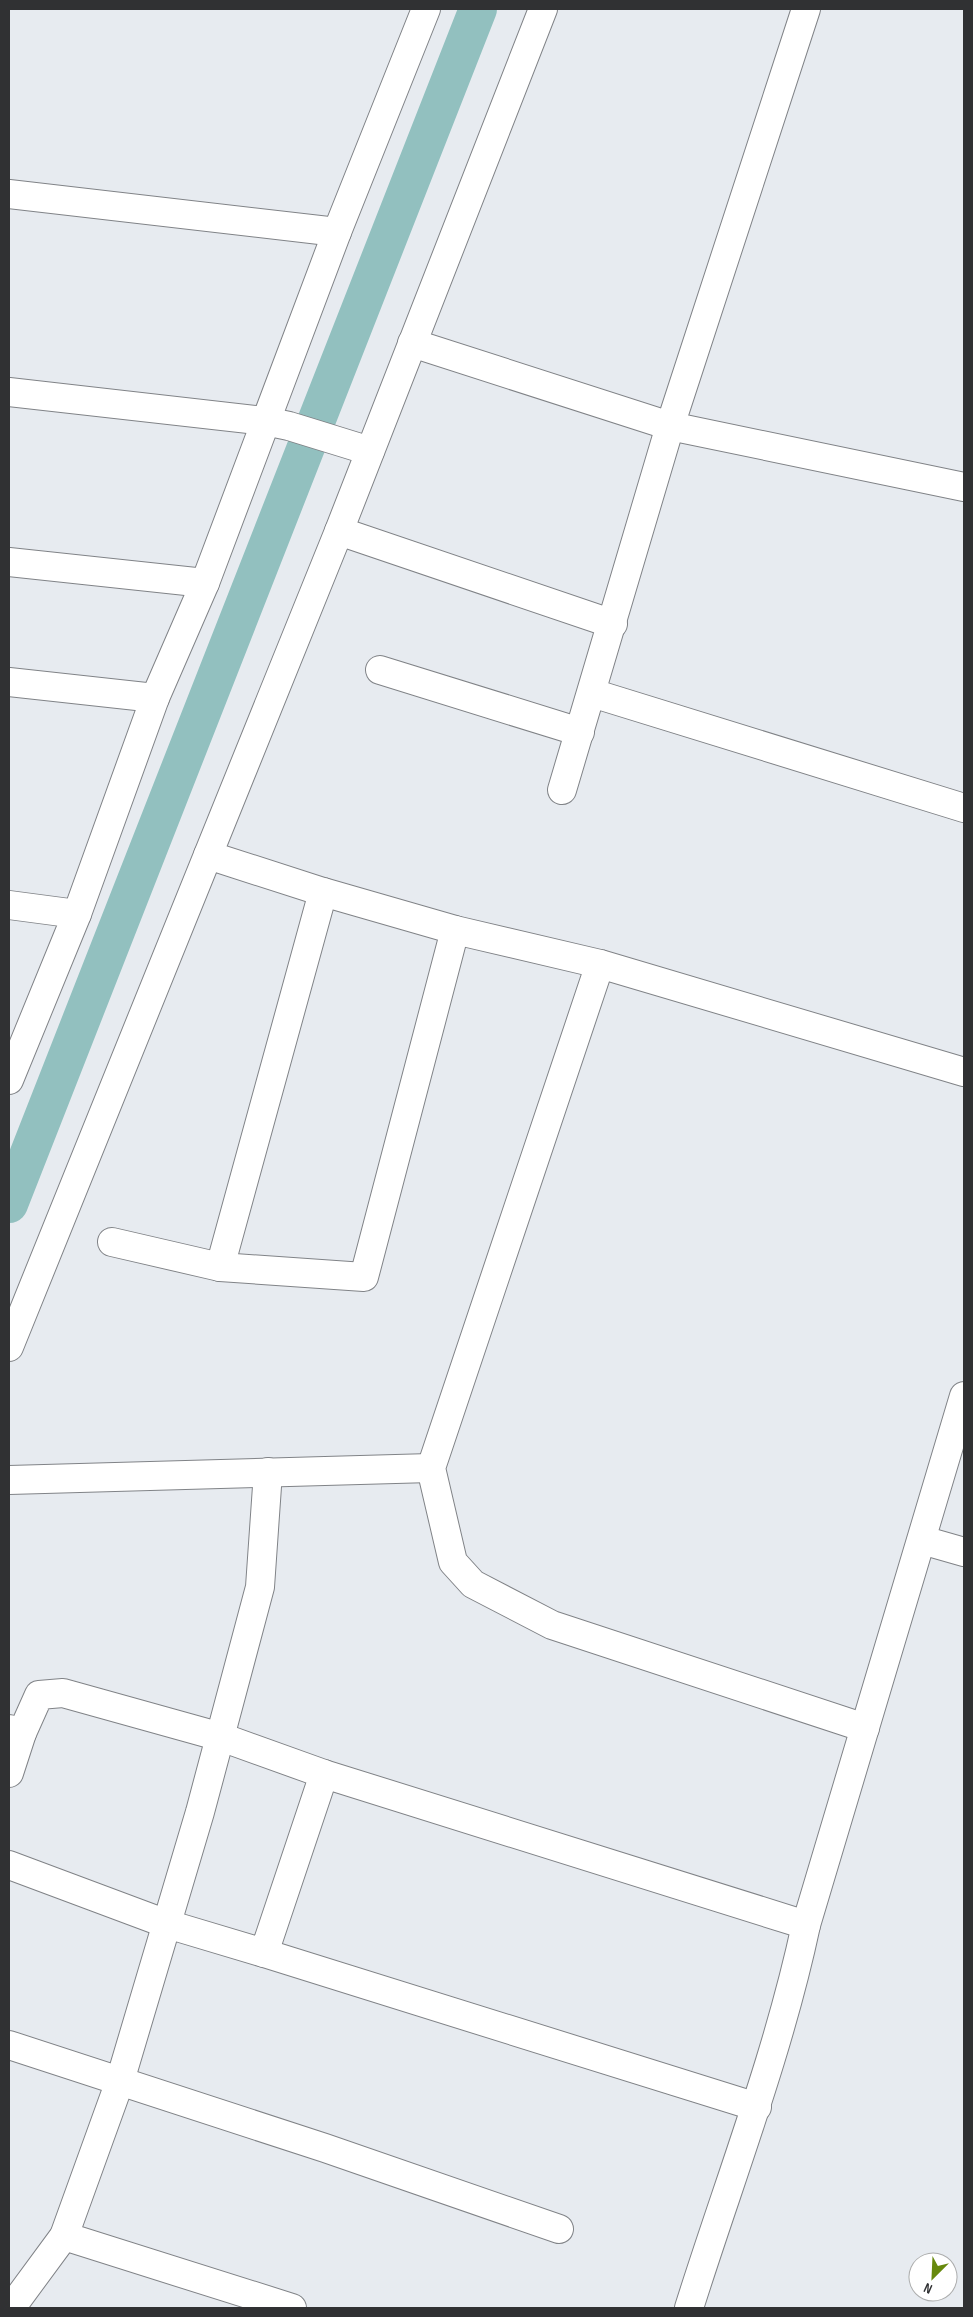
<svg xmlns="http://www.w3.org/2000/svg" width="973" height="2317" font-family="'Sofia Sans Condensed',sans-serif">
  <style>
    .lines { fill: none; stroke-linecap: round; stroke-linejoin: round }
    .canal { stroke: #92c0bf; stroke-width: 38 }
    .street-casing { stroke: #808387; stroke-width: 30 }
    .secondary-casing { stroke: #808387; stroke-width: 30 }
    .street { stroke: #fff; stroke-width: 28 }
    .secondary { stroke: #fff; stroke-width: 28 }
  </style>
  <rect width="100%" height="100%" fill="#e7ebf0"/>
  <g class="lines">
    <!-- canal -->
    <path class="canal" d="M9 1204 478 9"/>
    <!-- street casing -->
    <g class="street-casing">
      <g id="street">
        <path d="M9 194 337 232"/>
        <path d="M412 343 670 426 964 487"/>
        <path d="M9 392 265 421 289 426 370 451"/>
        <path d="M339 531 613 624"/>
        <path d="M9 562 205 583"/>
        <path d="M380 670 580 732"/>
        <path d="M9 682 155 698"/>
        <path d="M592 693 964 808"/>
        <path d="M562 790 670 426 806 9"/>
        <path d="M208 855 323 892 455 930 600 964 964 1072"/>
        <path d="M9 905 77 914"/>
        <path d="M600 964 431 1468 453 1562 473 1584 552 1625 865 1728"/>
        <path d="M9 1080 77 914 155 698 205 583 337 232 426 9"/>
        <path d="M112 1242 220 1267 364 1277 455 930"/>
        <path d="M220 1267 323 892"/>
        <path d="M9 1480 431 1468"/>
        <path d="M922 1540 964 1552"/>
        <path d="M9 1729 22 1733 9 1773"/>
        <path d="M22 1733 39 1695 63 1693 221 1737 324 1774 806 1925"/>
        <path d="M9 1865 167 1924 264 1953 324 1774"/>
        <path d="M264 1953 757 2107"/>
        <path d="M9 2045 325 2148 559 2229"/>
        <path d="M64 2236 292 2308"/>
        <path d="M11 2308 64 2236 120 2081 200 1812 260 1587 268 1472"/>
        <path d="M689 2308C729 2181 778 2056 806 1925L964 1396"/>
      </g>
    </g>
    <!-- secondary casing -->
    <g class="secondary-casing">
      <path id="secondary" d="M9 1347 339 531 543 9"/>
    </g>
    <!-- street -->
    <use href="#street" class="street"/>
    <!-- secondary -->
    <use href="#secondary" class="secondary"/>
  </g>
  <!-- border -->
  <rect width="973" height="2317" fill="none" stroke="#303133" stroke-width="20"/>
  <!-- north arrow -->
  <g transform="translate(933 2277) rotate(204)"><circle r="24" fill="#ffffff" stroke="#acadad"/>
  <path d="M0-4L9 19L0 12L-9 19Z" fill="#67890d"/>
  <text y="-8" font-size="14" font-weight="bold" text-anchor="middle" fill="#303133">N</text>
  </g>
</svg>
